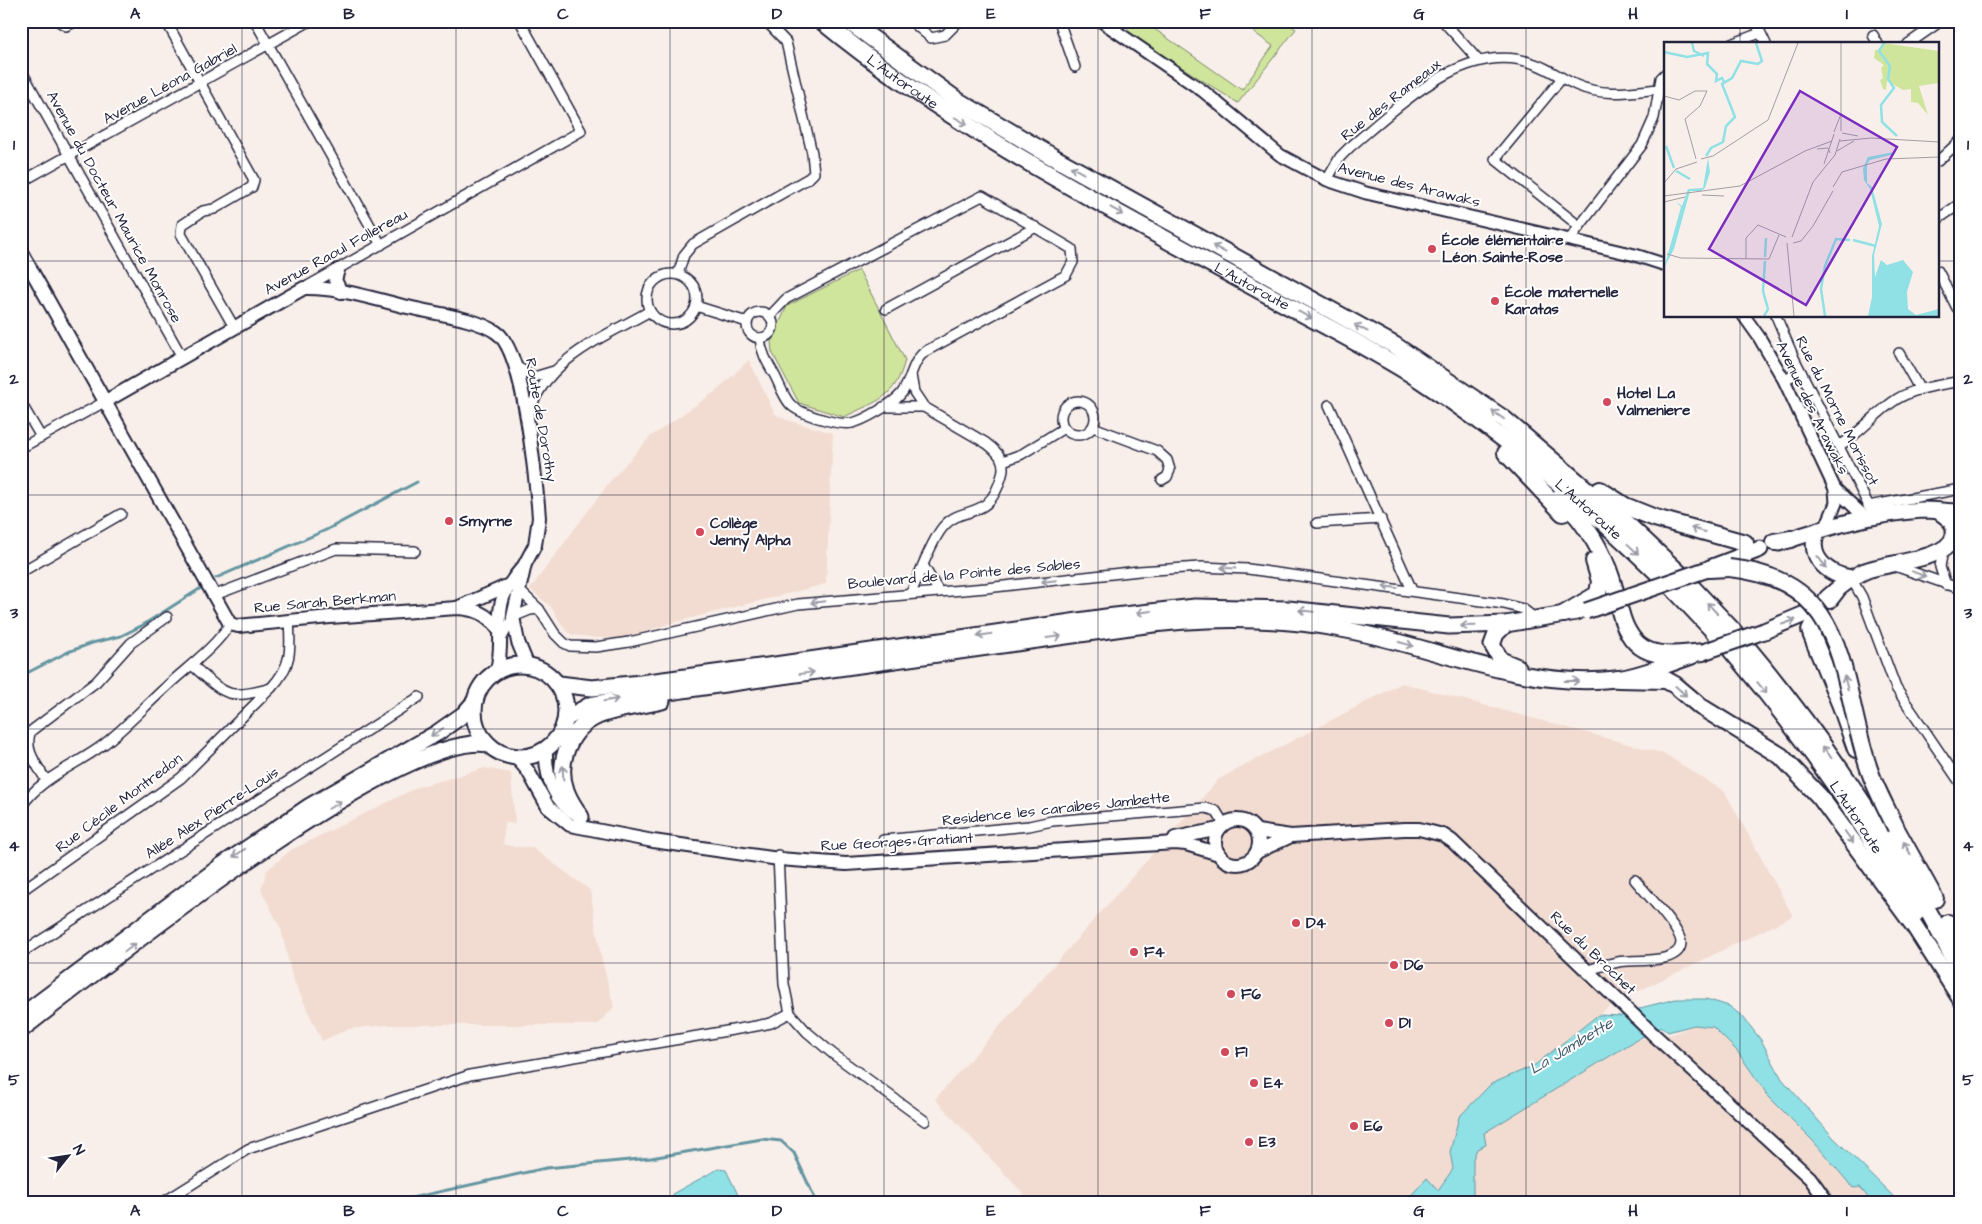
<svg xmlns="http://www.w3.org/2000/svg" width="1982" height="1224" font-family="'Architects Daughter',sans-serif">
  <style>
    .built { fill: #f2dcd1 }
    .green { fill: #cfe59b; stroke: #78846b }
    .water { fill: #8fe1e5; stroke: #6395a1 }
    .lines { fill: none; stroke-linecap: round; stroke-linejoin: round }
    .stream { stroke: #6395a1; stroke-width: 3 }
    .minor-casing { stroke: #22223b; stroke-width: 12 }
    .tertiary-casing { stroke: #22223b; stroke-width: 15 }
    .secondary-casing { stroke: #22223b; stroke-width: 16 }
    .primary-casing { stroke: #22223b; stroke-width: 19 }
    .motorway-casing { stroke: #22223b; stroke-width: 20 }
    .minor { stroke: #fff; stroke-width: 9 }
    .tertiary { stroke: #fff; stroke-width: 11 }
    .secondary { stroke: #fff; stroke-width: 12 }
    .primary { stroke: #fff; stroke-width: 15 }
    .motorway { stroke: #fff; stroke-width: 16 }
    .primary-bridge-casing { stroke: #22223b; stroke-width: 19; stroke-linecap: butt }
    .motorway-bridge-casing { stroke: #22223b; stroke-width: 20; stroke-linecap: butt }
    .primary-bridge { stroke: #fff; stroke-width: 15 }
    .motorway-bridge { stroke: #fff; stroke-width: 16 }
    .oneway { stroke: #9c9ca7 }
    .grid { fill: none; stroke: #22223b; stroke-width: 1; stroke-opacity: 0.55 }
    .poi-dot { fill: #d1495b; stroke: #fff; stroke-width: 2 }
    .labels { text-anchor: middle; dominant-baseline: central; stroke-width: 4; stroke-linejoin: round; paint-order: stroke }
    .street-label { font-size: 15px; fill: #22223b; stroke: #fff }
    .poi-label { font-size: 15px; font-weight: bold; fill: #22223b; stroke: #fff; text-anchor: start }
    .water-label { font-size: 16px; font-style: italic; fill: #435b6e; stroke: #fff }
    .inset-river { fill: none; stroke: #8fe1e5; stroke-width: 2.5 }
    .inset-road { fill: none; stroke: #a39da4; stroke-width: 1 }
    .view { fill: #7b2cbf; fill-opacity: 0.15; stroke: #7b2cbf; stroke-width: 2.5 }
    .inset-edge { fill: none; stroke: #22223b; stroke-width: 2.5 }
    .neatline { fill: none; stroke: #22223b; stroke-width: 2 }
    .grid-label { font-size: 16px; text-anchor: middle; font-weight: bold; fill: #22223b }
  </style>
  <rect width="100%" height="100%" fill="#f9efea"/>
  <filter id="ink" filterUnits="userSpaceOnUse"><feTurbulence type="fractalNoise" baseFrequency=".02" numOctaves="2"/><feDisplacementMap in="SourceGraphic" scale="10" xChannelSelector="R" yChannelSelector="G"/><feConvolveMatrix kernelMatrix="1 2 1 2 8 2 1 2 1" color-interpolation-filters="sRGB"/></filter>
  <g filter="url(#ink)">
    <!-- built -->
    <g class="built">
      <path d="M749 360 775 414 787 420 833 433 826 584 668 624 627 638H598L572 635 566 631 551 607 530 589 611 480 650 437 716 391Z"/>
      <path d="M1402 683 1665 754 1725 792 1793 916 1614 1003 1535 1065 1491 1084 1450 1152 1453 1169 1438 1190 1410 1196 1404 1203H1032L935 1099 1219 779Z"/>
      <path d="M485 768 511 773 515 824 505 823 503 844 515 847H531L590 890 601 956 614 1007 597 1025H387L348 1029 322 1041 292 977 281 929 261 890 267 870 291 850 418 787Z"/>
      <path d="M1694 1025 1713 1027 1737 1051 1769 1097 1814 1142 1853 1188 1860 1187 1872 1203H1463L1473 1197V1159L1483 1133 1638 1039 1673 1034Z"/>
    </g>
    <!-- green -->
    <g class="green">
      <path d="M1127 21H1143L1242 90 1273 46 1238 21H1284L1296 29 1238 103 1131 35 1128 30Z"/>
      <path d="M859 270 905 360C895 399 878 400 844 417L799 403 772 352 771 342 787 306Z"/>
    </g>
    <!-- water -->
    <g class="water">
      <path d="M1676 999H1706L1729 1006 1743 1017 1761 1040 1782 1079 1832 1136 1900 1203H1872L1860 1187 1853 1188 1814 1142 1769 1097 1737 1051 1713 1027 1694 1025 1668 1032 1662 1027 1638 1039 1484 1133 1486 1145 1477 1149 1473 1159V1197L1463 1203H1404L1427 1178 1438 1190 1453 1169 1450 1152 1459 1117 1491 1084 1535 1065 1598 1015 1622 1016 1644 1007Z"/>
      <path d="M718 1169 726 1170 742 1203H667L674 1193Z"/>
    </g>
    <g class="lines">
      <!-- stream -->
      <g class="stream">
        <path d="M216 578 326 530 417 482"/>
        <path d="M21 676 68 652 92 643 121 636 143 625 201 588"/>
        <path d="M389 1203 546 1168 651 1158 762 1139 781 1141 794 1153 817 1203"/>
      </g>
      <!-- minor casing -->
      <g class="minor-casing">
        <g id="minor">
          <path d="M58 21 66 26 77 21"/>
          <path d="M166 21 254 180 252 187 214 209 203 211 182 225 181 234 234 327"/>
          <path d="M255 21 381 245"/>
          <path d="M911 21 931 38 945 35 959 21"/>
          <path d="M1059 21 1075 67"/>
          <path d="M1443 21 1479 61"/>
          <path d="M1755 21 1766 44"/>
          <path d="M1114 31 1121 21"/>
          <path d="M1873 35 1878 44"/>
          <path d="M1731 44 1760 33"/>
          <path d="M1908 44 1941 21"/>
          <path d="M21 70 182 357"/>
          <path d="M1562 78 1495 159 1579 226"/>
          <path d="M1938 161 1961 140"/>
          <path d="M1327 180 1340 157 1350 147C1399 106 1466 38 1535 64 1550 69 1562 79 1576 85 1604 97 1629 92 1659 89"/>
          <path d="M21 182 310 21"/>
          <path d="M1938 219 1961 203"/>
          <path d="M1569 240 1642 145 1654 118 1661 78 1666 73"/>
          <path d="M1938 271 1957 308"/>
          <circle cx="672" cy="299" r="25"/>
          <path d="M678 274 684 255 693 244 809 178 814 173 812 153 786 42 766 21"/>
          <path d="M306 287 581 131 520 21"/>
          <path d="M696 306 747 322"/>
          <path d="M886 309 1036 227"/>
          <circle cx="760" cy="325" r="13"/>
          <path d="M1776 316 1794 358 1875 518"/>
          <path d="M760 338C761 352 767 362 774 374 779 383 783 396 790 404 799 414 839 426 852 423 863 421 894 403 901 394 912 381 911 361 926 351L1066 275 1073 262 1072 249 982 196 786 299 770 316"/>
          <path d="M1899 353 1920 390"/>
          <path d="M517 367 534 377 554 371"/>
          <path d="M911 375 914 392 924 407"/>
          <path d="M1784 380 1801 372"/>
          <circle cx="1078" cy="418" r="17"/>
          <path d="M21 403 41 437"/>
          <path d="M1329 405 1412 590"/>
          <path d="M883 407H924L986 443C998 452 1006 460 1002 475 988 526 960 501 940 531 928 549 920 573 911 593"/>
          <path d="M528 417C543 360 604 337 650 311"/>
          <path d="M1093 427 1157 451 1167 460 1170 470 1167 477 1162 480"/>
          <path d="M1839 446C1861 433 1875 413 1897 399 1915 388 1940 385 1961 381"/>
          <path d="M21 448 106 401"/>
          <path d="M1003 461 1022 454 1064 428"/>
          <path d="M1868 506 1961 489"/>
          <path d="M1317 523 1381 519"/>
          <path d="M1943 550 1940 567 1946 585"/>
          <path d="M923 565 939 592"/>
          <path d="M1895 566 1961 589"/>
          <path d="M21 572 121 514"/>
          <path d="M1851 578 1862 597 1896 688 1961 784"/>
          <path d="M519 590 539 609 555 634 564 643 570 646 596 647 629 642 798 604 986 588 1139 571 1200 567 1248 569 1504 604 1523 609 1537 620"/>
          <path d="M215 595 336 549 415 551"/>
          <path d="M502 638 513 617 530 610 539 609"/>
          <path d="M192 665C225 694 226 701 271 688"/>
          <path d="M46 780C37 765 23 749 31 731L96 682 131 643 167 617"/>
          <path d="M21 807C41 777 75 766 103 745 125 728 144 707 165 688 187 667 213 650 230 624"/>
          <path d="M883 840 1029 826 1052 821 1206 808 1216 811 1224 824"/>
          <path d="M778 855 784 984 790 1013 807 1032 833 1054 925 1121"/>
          <path d="M21 891 181 778 271 688C292 666 291 650 289 620"/>
          <path d="M21 953 419 697"/>
          <path d="M1588 970C1598 967 1608 964 1618 962 1633 959 1680 965 1681 943 1682 931 1644 891 1635 880"/>
          <path d="M162 1203 248 1149 470 1075 756 1026 771 1023 790 1013"/>
        </g>
      </g>
      <!-- tertiary casing -->
      <g class="tertiary-casing">
        <g id="tertiary">
          <path d="M1101 21 1203 91 1280 155 1327 180 1366 193 1635 255 1666 265"/>
          <path d="M1744 316 1759 337 1784 380 1835 489 1867 519"/>
          <path d="M1826 527 1836 503 1835 489"/>
        </g>
      </g>
      <!-- secondary casing -->
      <g class="secondary-casing">
        <g id="secondary">
          <path d="M21 252 230 624 238 626 330 617 457 608C475 609 487 613 498 629"/>
          <path d="M338 270 335 280 341 292"/>
          <path d="M106 401 304 288C340 287 377 300 412 308 437 314 475 318 496 332 524 350 534 469 538 505L539 518 535 545 525 564 513 617 518 642 527 664"/>
          <path d="M459 607 509 585"/>
          <path d="M497 670C508 623 484 610 524 566"/>
          <path d="M546 750C545 777 554 802 578 815"/>
          <path d="M516 757 528 771 548 807 570 825 653 841 779 859 846 864 1175 843 1186 844 1219 854"/>
          <circle cx="1237" cy="842" r="22"/>
          <path d="M1257 831 1291 836 1404 829H1419L1443 835 1452 841 1652 1033 1810 1178 1828 1203"/>
          <path d="M1175 838 1219 829"/>
          <path d="M1257 852 1291 836"/>
        </g>
      </g>
      <!-- primary casing -->
      <g class="primary-casing">
        <g id="primary">
          <path d="M1818 530C1805 556 1828 575 1851 578"/>
          <path d="M1779 543C1824 528 1874 513 1922 510 1935 510 1948 512 1961 512"/>
          <path d="M1710 568 1760 549"/>
          <path d="M1827 598C1839 588 1851 577 1865 571 1886 562 1949 561 1954 535 1956 523 1947 517 1938 511"/>
          <path d="M1506 624 1496 634 1492 645 1501 660 1518 667"/>
          <path d="M1764 631 1812 611"/>
          <circle cx="520" cy="711" r="46"/>
          <path d="M559 684 592 688 641 683 775 665 1106 617 1195 607 1288 609 1449 626 1506 624 1577 612"/>
          <path d="M567 718 590 705 640 696 1130 627C1201 617 1270 616 1341 629 1433 645 1521 690 1616 679 1641 676 1668 664 1692 656"/>
          <path d="M581 817C576 809 569 800 566 790 556 762 570 728 598 716 618 708 642 706 662 701"/>
          <path d="M21 1016 221 866 310 806 437 733 464 714 475 701"/>
          <path d="M21 1030C101 968 397 730 488 744"/>
        </g>
      </g>
      <!-- motorway casing -->
      <g class="motorway-casing">
        <g id="motorway">
          <path id="s1" d="M822 21C958 133 1119 213 1272 297 1321 324 1372 349 1419 379 1507 436 1588 505 1663 578"/>
          <path d="M848 21 958 101 1053 157 1394 345 1504 419 1629 526 1679 573"/>
          <path d="M1506 453 1563 513"/>
          <path d="M1600 490 1625 506 1655 518 1745 543"/>
          <path d="M1560 497C1586 523 1606 555 1615 591"/>
          <path d="M1774 542 1791 539"/>
          <path d="M1709 569 1729 568"/>
          <path d="M1688 583 1735 633"/>
          <path d="M1673 588 1720 638"/>
          <path d="M1829 600 1836 591"/>
          <path d="M1620 611C1632 659 1660 657 1703 652"/>
          <path d="M1564 614 1598 594 1600 581 1594 561"/>
          <path d="M1817 617 1810 630 1812 636 1841 706 1856 749"/>
          <path d="M1745 645C1830 746 1902 856 1961 973"/>
          <path id="s2" d="M1731 650C1801 732 1862 820 1916 913"/>
          <path d="M1618 679 1666 680 1675 685 1701 707 1781 756 1820 797 1915 927 1961 999"/>
          <path d="M1889 816 1935 899"/>
          <path d="M1948 923 1961 948"/>
        </g>
      </g>
      <!-- minor -->
      <use href="#minor" class="minor"/>
      <!-- tertiary -->
      <use href="#tertiary" class="tertiary"/>
      <!-- secondary -->
      <use href="#secondary" class="secondary"/>
      <!-- primary -->
      <use href="#primary" class="primary"/>
      <!-- motorway -->
      <use href="#motorway" class="motorway"/>
      <!-- primary-bridge casing -->
      <g class="primary-bridge-casing">
        <g id="primary-bridge">
          <path d="M1586 611 1705 570"/>
          <path d="M1703 652 1764 631"/>
        </g>
      </g>
      <!-- motorway-bridge casing -->
      <g class="motorway-bridge-casing">
        <path id="motorway-bridge" d="M1729 568C1852 580 1838 678 1869 769 1876 790 1887 809 1896 828"/>
      </g>
      <!-- primary-bridge -->
      <use href="#primary-bridge" class="primary-bridge"/>
      <!-- motorway-bridge -->
      <use href="#motorway-bridge" class="motorway-bridge"/>
    </g>
    <!-- one-way arrows -->
    <defs><path id="oneway-shaft" d="M-6 0H5M1.5-3L5.5 0L1.5 3" fill="none" stroke-width="1.6" stroke-linecap="round" stroke-linejoin="round" transform="scale(1.25)"/></defs>
    <g class="oneway">
      <use href="#oneway-shaft" transform="translate(961 121) rotate(30)"/>
      <use href="#oneway-shaft" transform="translate(1077 170) rotate(-151)"/>
      <use href="#oneway-shaft" transform="translate(1117 211) rotate(29)"/>
      <use href="#oneway-shaft" transform="translate(1219 249) rotate(-151)"/>
      <use href="#oneway-shaft" transform="translate(1305 315) rotate(29)"/>
      <use href="#oneway-shaft" transform="translate(1361 328) rotate(-152)"/>
      <use href="#oneway-shaft" transform="translate(1498 415) rotate(-145)"/>
      <use href="#oneway-shaft" transform="translate(1698 530) rotate(-164)"/>
      <use href="#oneway-shaft" transform="translate(1633 549) rotate(43)"/>
      <use href="#oneway-shaft" transform="translate(1822 562) rotate(52)"/>
      <use href="#oneway-shaft" transform="translate(1228 568) rotate(-177)"/>
      <use href="#oneway-shaft" transform="translate(1919 574) rotate(21)"/>
      <use href="#oneway-shaft" transform="translate(1049 581) rotate(174)"/>
      <use href="#oneway-shaft" transform="translate(1390 587) rotate(-173)"/>
      <use href="#oneway-shaft" transform="translate(818 602) rotate(174)"/>
      <use href="#oneway-shaft" transform="translate(1712 608) rotate(-133)"/>
      <use href="#oneway-shaft" transform="translate(1306 611) rotate(-174)"/>
      <use href="#oneway-shaft" transform="translate(1144 612) rotate(173)"/>
      <use href="#oneway-shaft" transform="translate(1789 622) rotate(-19)"/>
      <use href="#oneway-shaft" transform="translate(1468 626) rotate(179)"/>
      <use href="#oneway-shaft" transform="translate(984 635) rotate(171)"/>
      <use href="#oneway-shaft" transform="translate(1054 637) rotate(-8)"/>
      <use href="#oneway-shaft" transform="translate(1406 644) rotate(15)"/>
      <use href="#oneway-shaft" transform="translate(807 673) rotate(-8)"/>
      <use href="#oneway-shaft" transform="translate(1572 681)"/>
      <use href="#oneway-shaft" transform="translate(1846 683) rotate(-105)"/>
      <use href="#oneway-shaft" transform="translate(1762 688) rotate(51)"/>
      <use href="#oneway-shaft" transform="translate(1681 691) rotate(42)"/>
      <use href="#oneway-shaft" transform="translate(611 700) rotate(-10)"/>
      <use href="#oneway-shaft" transform="translate(437 732) rotate(148)"/>
      <use href="#oneway-shaft" transform="translate(1827 752) rotate(-126)"/>
      <use href="#oneway-shaft" transform="translate(563 773) rotate(-92)"/>
      <use href="#oneway-shaft" transform="translate(335 805) rotate(-30)"/>
      <use href="#oneway-shaft" transform="translate(1849 837) rotate(54)"/>
      <use href="#oneway-shaft" transform="translate(1907 848) rotate(-119)"/>
      <use href="#oneway-shaft" transform="translate(239 853) rotate(146)"/>
      <use href="#oneway-shaft" transform="translate(130 948) rotate(-37)"/>
    </g>
  </g>
  <!-- grid -->
  <path class="grid" d="M242 21V1203M456 21V1203M670 21V1203M884 21V1203M1098 21V1203M1312 21V1203M1526 21V1203M1740 21V44M21 261H1666M1938 261H1961M1740 316V1203M21 495H1961M21 729H1961M21 963H1961"/>
  <!-- markers -->
  <g class="poi-dot">
    <circle cx="1432" cy="249" r="5"/>
    <circle cx="1495" cy="301" r="5"/>
    <circle cx="1607" cy="402" r="5"/>
    <circle cx="449" cy="521" r="5"/>
    <circle cx="700" cy="532" r="5"/>
    <circle cx="1296" cy="923" r="5"/>
    <circle cx="1134" cy="952" r="5"/>
    <circle cx="1394" cy="965" r="5"/>
    <circle cx="1231" cy="994" r="5"/>
    <circle cx="1389" cy="1023" r="5"/>
    <circle cx="1225" cy="1052" r="5"/>
    <circle cx="1254" cy="1083" r="5"/>
    <circle cx="1354" cy="1126" r="5"/>
    <circle cx="1249" cy="1142" r="5"/>
  </g>
  <g class="labels">
    <!-- street labels -->
    <g class="street-label">
      <text stroke="none"><textPath href="#s1" startOffset="101">L'Autoroute</textPath></text>
      <text transform="translate(170 84) rotate(-29)">Avenue Léona Gabriel</text>
      <text transform="translate(1391 100) rotate(-38)">Rue des Rameaux</text>
      <text transform="translate(1409 185) rotate(14)">Avenue des Arawaks</text>
      <text transform="translate(114 207) rotate(61)">Avenue du Docteur Maurice Monrose</text>
      <text transform="translate(336 252) rotate(-29)">Avenue Raoul Follereau</text>
      <text stroke="none"><textPath href="#s1" startOffset="506">L'Autoroute</textPath></text>
      <text transform="translate(1812 408) rotate(64)">Avenue des Arawaks</text>
      <text transform="translate(1837 411) rotate(63)">Rue du Morne Morissot</text>
      <text transform="translate(541 420) rotate(80)">Route de Dorothy</text>
      <text stroke="none"><textPath href="#s1" startOffset="911">L'Autoroute</textPath></text>
      <text transform="translate(964 574) rotate(-5)">Boulevard de la Pointe des Sables</text>
      <text transform="translate(325 602) rotate(-5)">Rue Sarah Berkman</text>
      <text transform="translate(119 803) rotate(-37)">Rue Cécile Montredon</text>
      <text transform="translate(1056 809) rotate(-6)">Residence les caraibes Jambette</text>
      <text transform="translate(212 813) rotate(-33)">Allée Alex Pierre-Louis</text>
      <text stroke="none"><textPath href="#s2" startOffset="209">L'Autoroute</textPath></text>
      <text transform="translate(897 842) rotate(-3)">Rue Georges Gratiant</text>
      <text transform="translate(1593 953) rotate(44)">Rue du Brochet</text>
    </g>
    <!-- poi labels -->
    <g class="poi-label">
      <text x="1442" y="240">École élémentaire<tspan x="1442" dy="17">Léon Sainte-Rose</tspan></text>
      <text x="1505" y="292">École maternelle<tspan x="1505" dy="17">Karatas</tspan></text>
      <text x="1617" y="393">Hotel La<tspan x="1617" dy="17">Valmeniere</tspan></text>
      <text x="459" y="521">Smyrne</text>
      <text x="710" y="523">Collège<tspan x="710" dy="17">Jenny Alpha</tspan></text>
      <text x="1306" y="923">D4</text>
      <text x="1144" y="952">F4</text>
      <text x="1404" y="965">D6</text>
      <text x="1241" y="994">F6</text>
      <text x="1399" y="1023">D1</text>
      <text x="1235" y="1052">F1</text>
      <text x="1264" y="1083">E4</text>
      <text x="1364" y="1126">E6</text>
      <text x="1259" y="1142">E3</text>
    </g>
    <!-- water labels -->
    <g class="water-label">
      <text transform="translate(1571 1046) rotate(-31)">La Jambette</text>
    </g>
  </g>
  <!-- overview -->
  <g transform="translate(1664 42)">
    <rect width="275" height="275" fill="#f9efea"/>
    <path d="M219 1 275 9V41L255 44 264 73 254 61 247 60V47L239 48 223 39 222 48 219 47 216 38 219 36 217 26 220 23 210 16 211 8H217Z" fill="#cfe59b"/>
    <path d="M232 101 231 112 206 118 203 122V141L208 145 218 182 210 213 211 235 217 218 223 223 239 218 249 230 243 250 244 267 252 273 275 267V274H204L208 255V214L215 184 206 147 200 138 199 126 204 115 230 110ZM44 116 46 130 41 146 37 149H26L10 207 0 226 17 165 12 160 0 163 12 160 18 164 24 147 39 146Z" fill="#8fe1e5"/>
    <path class="inset-river" d="M28 1 30 9 40 14M220 1 215 9 226 24 224 37 230 46 217 63 218 80 233 94M0 10 23 15 44 11 43 22 53 32 52 39 58 36 60 40M2 104 10 126M42 114 47 106 59 100 62 84 71 75 58 42 68 36 77 19 94 22 98 19 92 1M12 129 26 137M189 198 212 204M101 215 102 196M100 274 104 267 99 249 101 219M161 274 157 247 161 224 172 197 186 198"/>
    <path class="inset-road" d="M0 54 15 58 31 49H43L36 64 21 77 32 117M177 89V1M170 90 177 72M178 91 194 94M176 99 207 96 275 100M153 107 164 106 166 111M173 109 190 99M37 117 49 114 104 78 134 1M160 122 170 92M0 141 12 127 33 120M169 145 178 130 222 117 275 115M38 153 60 154M0 154 76 144 141 109 168 99M0 160 21 155M128 195 149 140 171 113 176 97M123 201 130 274M129 201 137 199 149 184 169 149M3 212 17 216 105 217 115 193M82 217V196L94 183 122 195"/>
    <path class="view" d="M136 49 233 105 142 263 45 207Z"/>
    <rect width="275" height="275" class="inset-edge"/>
  </g>
  <!-- margin -->
  <rect width="1982" height="1224" fill="none" stroke="#fff" stroke-width="55"/>
  <!-- north arrow -->
  <g transform="translate(68 1156) rotate(60)" stroke="#ffffff" stroke-width="4" paint-order="stroke">
  <path d="M0-4L9 19L0 12L-9 19Z" fill="#22223b"/>
  <text y="-8" font-size="14" font-weight="bold" text-anchor="middle" fill="#22223b">N</text>
  </g>
  <rect x="28" y="28" width="1926" height="1168" class="neatline"/>
  <g class="grid-label">
    <text x="135" y="19">A</text>
    <text x="349" y="19">B</text>
    <text x="563" y="19">C</text>
    <text x="777" y="19">D</text>
    <text x="991" y="19">E</text>
    <text x="1205" y="19">F</text>
    <text x="1419" y="19">G</text>
    <text x="1633" y="19">H</text>
    <text x="1847" y="19">I</text>
    <text x="14" y="150">1</text>
    <text x="1968" y="150">1</text>
    <text x="14" y="384">2</text>
    <text x="1968" y="384">2</text>
    <text x="14" y="618">3</text>
    <text x="1968" y="618">3</text>
    <text x="14" y="851">4</text>
    <text x="1968" y="851">4</text>
    <text x="14" y="1085">5</text>
    <text x="1968" y="1085">5</text>
    <text x="135" y="1216">A</text>
    <text x="349" y="1216">B</text>
    <text x="563" y="1216">C</text>
    <text x="777" y="1216">D</text>
    <text x="991" y="1216">E</text>
    <text x="1205" y="1216">F</text>
    <text x="1419" y="1216">G</text>
    <text x="1633" y="1216">H</text>
    <text x="1847" y="1216">I</text>
  </g>
</svg>
